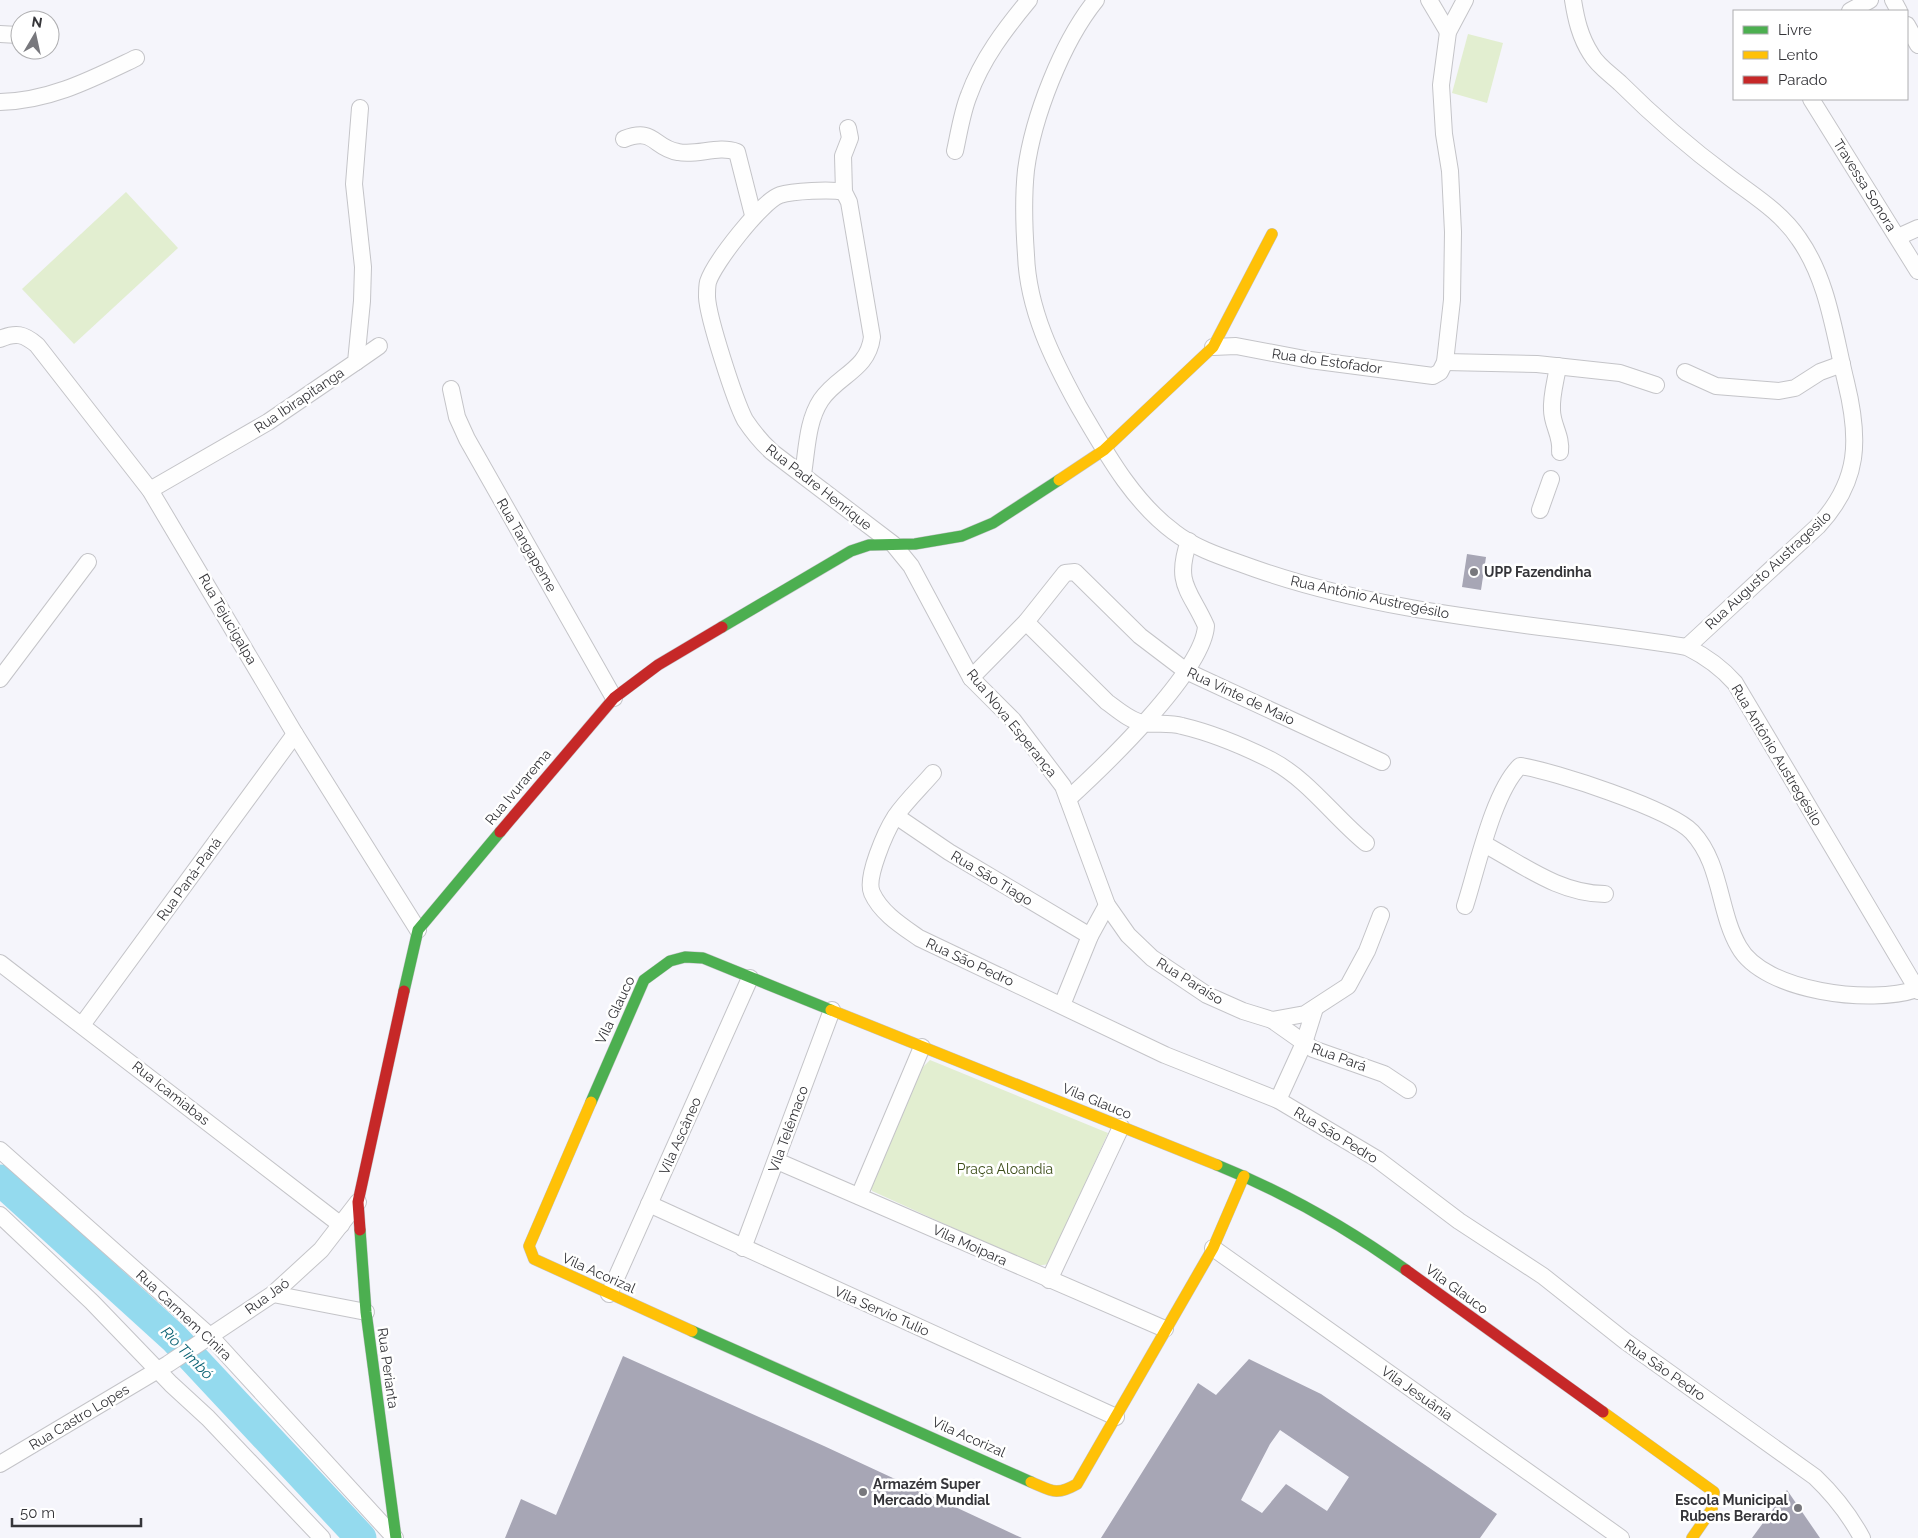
<svg xmlns="http://www.w3.org/2000/svg" width="1918" height="1538" font-family="Raleway,sans-serif">
  <style>
    .green { fill: #e2eed0 }
    .lines { fill: none; stroke-linecap: round; stroke-linejoin: round }
    .river { stroke: #94daee; stroke-width: 31 }
    .building { fill: #a7a6b5; fill-rule: evenodd }
    .street-casing { stroke: #c4c4c8; stroke-width: 18 }
    .fast-casing { stroke: #c4c4c8; stroke-width: 12 }
    .slow-casing { stroke: #c4c4c8; stroke-width: 12 }
    .jam-casing { stroke: #c4c4c8; stroke-width: 12 }
    .street { stroke: #fefefe; stroke-width: 16 }
    .fast { stroke: #4caf50; stroke-width: 11 }
    .slow { stroke: #ffc107; stroke-width: 11 }
    .jam { stroke: #c62828; stroke-width: 11 }
    .poi-dot { fill: #78787d; stroke: #fff; stroke-width: 2 }
    .labels { text-anchor: middle; dominant-baseline: central; stroke-width: 5; stroke-linejoin: round; paint-order: stroke }
    .street-label { font-size: 14px; fill: #353539; stroke: #fff }
    .poi-label { font-size: 14px; font-weight: bold; fill: #353539; stroke: #fff; text-anchor: start }
    .park-label { font-size: 14px; fill: #3d4e1a; stroke: #fff }
    .water-label { font-size: 15px; font-style: italic; fill: #0a6273; stroke: #fff }
  </style>
  <rect width="100%" height="100%" fill="#f5f5fb"/>
  <!-- green -->
  <g class="green">
    <path d="M1468 34 1503 43 1487 103 1452 93Z"/>
    <path d="M126 192 178 248 74 344 22 289Z"/>
    <path d="M930 1060 1108 1133 1049 1264 1037 1266 872 1191 871 1188 921 1069Z"/>
  </g>
  <g class="lines">
    <!-- river -->
    <path class="river" d="M0 1180 174 1338 361 1538"/>
  </g>
  <!-- building -->
  <g class="building">
    <path d="M1467 554 1486 557 1481 590 1462 587Z"/>
    <path d="M623 1356 824 1446 1022 1538H505L521 1499 556 1515Z"/>
    <path d="M1249 1359 1321 1394 1497 1514 1480 1538H1101L1198 1383 1216 1395ZM1280 1430 1349 1477 1327 1511 1286 1484 1262 1513 1241 1500 1270 1444Z"/>
    <path d="M1787 1490 1820 1538H1752Z"/>
  </g>
  <g class="lines">
    <!-- street casing -->
    <g class="street-casing">
      <g id="street">
        <path d="M1096 0C1062 42 1033 117 1026 170 1023 198 1024 227 1026 255 1028 310 1053 360 1079 407 1105 451 1132 501 1174 532 1197 550 1229 559 1256 569 1393 617 1544 624 1687 647 1707 657 1721 667 1735 683L1918 991"/>
        <path d="M1429 0 1448 32"/>
        <path d="M1573 0C1576 19 1580 37 1591 54 1597 65 1610 74 1620 83 1654 117 1690 148 1729 177 1754 196 1781 212 1799 239 1828 280 1834 333 1846 382 1860 439 1860 481 1818 526L1687 647"/>
        <path d="M1893 0 1899 11"/>
        <path d="M1850 11 1870 0"/>
        <path d="M1907 25 1918 45"/>
        <path d="M0 34 18 35"/>
        <path d="M1811 99 1918 271"/>
        <path d="M0 102C50 101 92 79 136 58"/>
        <path d="M624 139C655 127 653 148 678 152 697 156 718 145 737 152L753 215"/>
        <path d="M955 151C959 133 962 112 969 95 982 59 1005 29 1029 0"/>
        <path d="M844 192C832 189 792 191 780 195 762 201 714 263 708 282 707 286 707 292 707 297 708 318 735 401 745 420 753 432 761 442 772 452L893 544 911 566 971 678 1013 720 1063 786 1107 905 1128 935 1152 958 1207 995 1243 1011 1272 1020 1305 1014 1348 986 1367 951 1381 915"/>
        <path d="M1898 237 1918 228"/>
        <path d="M0 339C16 332 24 334 37 345L150 490 295 734 418 930"/>
        <path d="M1213 347 1236 346 1310 360 1433 376 1440 372 1445 362 1452 300 1453 232 1450 171 1444 134 1441 85 1448 32 1465 0"/>
        <path d="M356 362 379 346"/>
        <path d="M1445 362 1537 364 1620 373 1656 385"/>
        <path d="M1558 366C1556 380 1551 396 1552 410 1552 425 1562 436 1560 452"/>
        <path d="M1685 372 1716 386 1779 391 1795 388 1820 372 1842 364"/>
        <path d="M451 389 457 417 467 439 614 698"/>
        <path d="M803 474C807 450 807 421 821 400 838 375 868 370 872 337L849 202 844 192 843 156 850 138 848 128"/>
        <path d="M150 490 268 422 356 362 362 301 363 267 354 184 360 108"/>
        <path d="M1540 510 1551 479"/>
        <path d="M1026 622 1107 702C1118 710 1130 721 1143 723 1156 725 1169 722 1182 726 1212 733 1243 746 1271 760 1309 780 1333 816 1366 843"/>
        <path d="M971 678 1026 622 1065 573 1075 572 1140 636 1186 671 1382 762"/>
        <path d="M0 679 88 562"/>
        <path d="M933 773C921 787 906 801 895 817 886 831 865 878 872 893 881 913 902 926 919 938L1165 1055 1278 1100 1377 1159 1459 1221 1543 1276 1625 1341 1815 1477C1835 1496 1849 1514 1862 1538"/>
        <path d="M1068 799C1103 767 1203 672 1206 626 1190 590 1174 584 1189 541"/>
        <path d="M896 816 949 852 1090 936"/>
        <path d="M1484 844C1523 865 1560 894 1605 894"/>
        <path d="M1465 906C1477 869 1493 792 1520 766 1554 771 1670 809 1692 832 1722 864 1718 911 1739 947 1764 992 1872 1005 1917 989"/>
        <path d="M0 963 341 1225"/>
        <path d="M1062 1005 1090 936 1107 905"/>
        <path d="M1272 1020 1313 1049 1384 1074 1408 1090"/>
        <path d="M82 1025 295 734"/>
        <path d="M1278 1100 1304 1043 1315 1008"/>
        <path d="M0 1150 210 1336 395 1538"/>
        <path d="M777 1161 1165 1329"/>
        <path d="M859 1196 922 1047"/>
        <path d="M649 1204 1116 1417"/>
        <path d="M0 1215 92 1302 171 1384 208 1418 322 1538"/>
        <path d="M743 1248 832 1010"/>
        <path d="M1213 1248 1621 1538"/>
        <path d="M1049 1280 1121 1127"/>
        <path d="M273 1294 366 1312"/>
        <path d="M609 1294 750 978"/>
        <path d="M0 1464 168 1364 273 1294 321 1250 358 1202"/>
      </g>
    </g>
    <!-- fast casing -->
    <g class="fast-casing">
      <g id="fast">
        <path d="M722 627 851 551 869 545 915 544 962 536 993 523 1059 480"/>
        <path d="M404 991 418 930 500 832"/>
        <path d="M591 1102 644 980 670 961 685 957 703 958 831 1010"/>
        <path d="M1217 1165C1286 1193 1346 1227 1406 1270"/>
        <path d="M360 1230 366 1312 396 1538"/>
        <path d="M692 1331 1031 1482"/>
      </g>
    </g>
    <!-- slow casing -->
    <g class="slow-casing">
      <g id="slow">
        <path d="M1059 480 1104 450 1213 347 1272 234"/>
        <path d="M831 1010 1217 1165"/>
        <path d="M591 1102 529 1246 534 1259 692 1331"/>
        <path d="M1603 1412 1714 1492 1712 1509 1692 1538"/>
        <path d="M1031 1482C1052 1491 1056 1496 1077 1484L1213 1248 1244 1176"/>
      </g>
    </g>
    <!-- jam casing -->
    <g class="jam-casing">
      <g id="jam">
        <path d="M500 832 614 698 658 665 722 627"/>
        <path d="M360 1230 358 1202 404 991"/>
        <path d="M1406 1270 1603 1412"/>
      </g>
    </g>
    <!-- street -->
    <use href="#street" class="street"/>
    <!-- fast -->
    <use href="#fast" class="fast"/>
    <!-- slow -->
    <use href="#slow" class="slow"/>
    <!-- jam -->
    <use href="#jam" class="jam"/>
  </g>
  <!-- markers -->
  <g class="poi-dot">
    <circle cx="1474" cy="572" r="5"/>
    <circle cx="863" cy="1492" r="5"/>
    <circle cx="1798" cy="1508" r="5"/>
  </g>
  <g class="labels">
    <!-- street labels -->
    <g class="street-label">
      <text transform="translate(1865 185) rotate(58)">Travessa Sonora</text>
      <text transform="translate(1327 361) rotate(8)">Rua do Estofador</text>
      <text transform="translate(299 400) rotate(-34)">Rua Ibirapitanga</text>
      <text transform="translate(819 487) rotate(38)">Rua Padre Henrique</text>
      <text transform="translate(527 545) rotate(60)">Rua Tangapeme</text>
      <text transform="translate(1768 570) rotate(-43)">Rua Augusto Austragesilo</text>
      <text transform="translate(1370 597) rotate(12)">Rua Antônio Austregésilo</text>
      <text transform="translate(228 619) rotate(60)">Rua Tejucigalpa</text>
      <text transform="translate(1241 696) rotate(25)">Rua Vinte de Maio</text>
      <text transform="translate(1012 723) rotate(51)">Rua Nova Esperança</text>
      <text transform="translate(1777 755) rotate(59)">Rua Antônio Austregésilo</text>
      <text transform="translate(518 787) rotate(-50)">Rua Ivurarema</text>
      <text transform="translate(992 878) rotate(31)">Rua São Tiago</text>
      <text transform="translate(189 879) rotate(-54)">Rua Paná-Paná</text>
      <text transform="translate(970 962) rotate(25)">Rua São Pedro</text>
      <text transform="translate(1190 981) rotate(32)">Rua Paraíso</text>
      <text transform="translate(615 1010) rotate(-65)">Vila Glauco</text>
      <text transform="translate(1339 1057) rotate(20)">Rua Pará</text>
      <text transform="translate(171 1093) rotate(38)">Rua Icamiabas</text>
      <text transform="translate(1097 1101) rotate(22)">Vila Glauco</text>
      <text transform="translate(788 1129) rotate(-70)">Vila Telêmaco</text>
      <text transform="translate(1336 1135) rotate(31)">Rua São Pedro</text>
      <text transform="translate(680 1136) rotate(-66)">Vila Ascâneo</text>
      <text transform="translate(970 1245) rotate(24)">Vila Moipara</text>
      <text transform="translate(599 1273) rotate(24)">Vila Acorizal</text>
      <text transform="translate(1457 1289) rotate(36)">Vila Glauco</text>
      <text transform="translate(267 1296) rotate(-36)">Rua Jaó</text>
      <text transform="translate(882 1311) rotate(24)">Vila Servio Tulio</text>
      <text transform="translate(184 1315) rotate(43)">Rua Carmem Cinira</text>
      <text transform="translate(388 1368) rotate(82)">Rua Perianta</text>
      <text transform="translate(1665 1370) rotate(35)">Rua São Pedro</text>
      <text transform="translate(1417 1393) rotate(35)">Vila Jesuânia</text>
      <text transform="translate(79 1417) rotate(-31)">Rua Castro Lopes</text>
      <text transform="translate(969 1437) rotate(24)">Vila Acorizal</text>
    </g>
    <!-- poi labels -->
    <g class="poi-label">
      <text x="1484" y="572">UPP Fazendinha</text>
      <text x="873" y="1484">Armazém Super<tspan x="873" dy="16">Mercado Mundial</tspan></text>
      <text x="1788" y="1500" text-anchor="end">Escola Municipal<tspan x="1788" dy="16">Rubens Berardo</tspan></text>
    </g>
    <!-- park labels -->
    <g class="park-label">
      <text x="1005" y="1169">Praça Aloandia</text>
    </g>
    <!-- water labels -->
    <g class="water-label">
      <text transform="translate(187 1353) rotate(46)">Rio Timbó</text>
    </g>
  </g>
  <!-- legend -->
  <rect x="1733" y="10" width="175" height="90" fill="#ffffff" stroke="#aeaeb0"/>
  <rect x="1743" y="26" width="25" height="8" fill="#4caf50" stroke="#aeaeb0"/>
  <text x="1778" y="35" font-size="15" fill="#353539">Livre</text>
  <rect x="1743" y="51" width="25" height="8" fill="#ffc107" stroke="#aeaeb0"/>
  <text x="1778" y="60" font-size="15" fill="#353539">Lento</text>
  <rect x="1743" y="76" width="25" height="8" fill="#c62828" stroke="#aeaeb0"/>
  <text x="1778" y="85" font-size="15" fill="#353539">Parado</text>
  <!-- north arrow -->
  <g transform="translate(35 35) rotate(9)"><circle r="24" fill="#ffffff" stroke="#aeaeb0"/>
  <path d="M0-4L9 19L0 12L-9 19Z" fill="#78787d"/>
  <text y="-8" font-size="14" font-weight="bold" text-anchor="middle" fill="#353539">N</text>
  </g>
  <!-- scale -->
  <path d="M12 1518v8h129v-8" fill="none" stroke="#353539" stroke-width="2.5"/>
  <text x="20" y="1518" font-size="15" fill="#353539" stroke="#ffffff" stroke-width="4" paint-order="stroke">50 m</text>
</svg>
